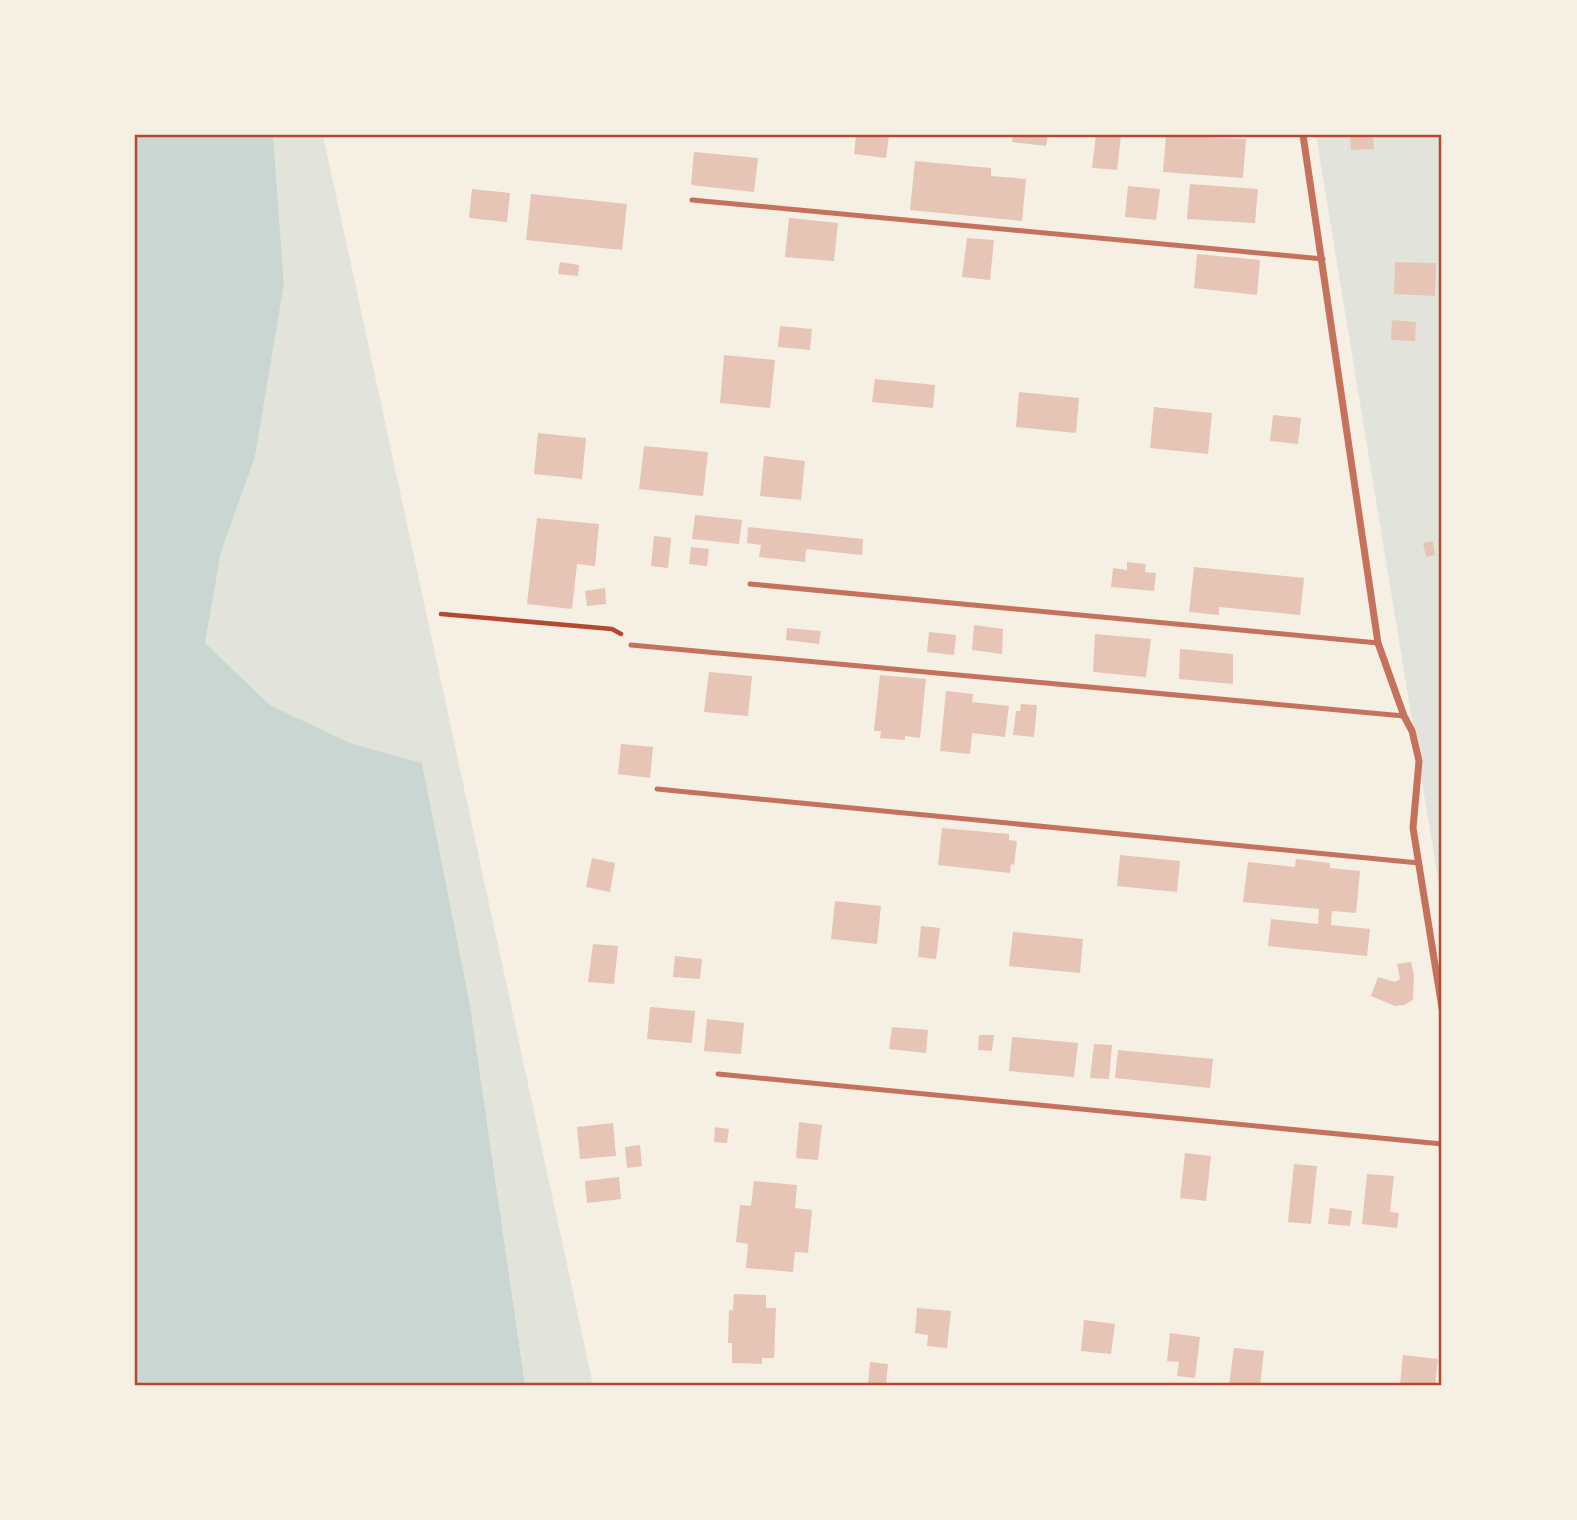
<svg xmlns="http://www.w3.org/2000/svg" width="1577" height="1520" font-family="'Source Serif 4',serif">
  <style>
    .green { fill: #e2e4dc }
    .water { fill: #c9d6d2 }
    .building { fill: #e6c5b7 }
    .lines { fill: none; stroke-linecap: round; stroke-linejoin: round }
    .path { stroke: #b5482f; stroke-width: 4.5 }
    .service { stroke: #c5725c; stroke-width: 5 }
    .minor { stroke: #c5725c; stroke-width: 7 }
    .neatline { fill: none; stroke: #b5482f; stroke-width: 2.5 }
  </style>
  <rect width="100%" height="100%" fill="#f6efe4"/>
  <!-- green -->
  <g class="green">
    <path d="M273 135H323L593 1385H525L470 1005 422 763 350 743 270 705 205 643 221 552 255 457 284 284Z"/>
    <path d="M1316 135H1442V903Z"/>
  </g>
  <!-- water -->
  <path class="water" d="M135 135H273L284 284 255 457 221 552 205 643 270 705 350 743 422 763 470 1005 525 1385H135Z"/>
  <!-- building -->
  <g class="building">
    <path d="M856 135H889L886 158 854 154Z"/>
    <path d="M1013 135H1048L1046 146 1012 142Z"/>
    <path d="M1096 135H1121L1117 170 1092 168Z"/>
    <path d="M1166 135 1246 139 1243 178 1163 172Z"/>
    <path d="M1350 135H1373L1374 149 1351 150Z"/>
    <path d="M694 152 758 158 754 192 691 185Z"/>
    <path d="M915 161 991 168V176L1026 179 1022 221 910 210Z"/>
    <path d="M1190 184 1258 189 1255 223 1187 219Z"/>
    <path d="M1128 186 1160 189 1156 220 1125 217Z"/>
    <path d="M472 189 510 193 507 222 469 218Z"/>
    <path d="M531 194 627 204 622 250 526 240Z"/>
    <path d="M789 218 838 223 834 261 785 257Z"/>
    <path d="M967 238 994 240 990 280 962 277Z"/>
    <path d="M1197 254 1260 260 1257 295 1194 288Z"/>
    <path d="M560 262 579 265 578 276 558 274Z"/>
    <path d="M1395 262 1436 263 1435 296 1394 294Z"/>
    <path d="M1392 320 1416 322 1415 341 1391 340Z"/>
    <path d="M780 326 812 329 810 350 778 347Z"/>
    <path d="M724 355 775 360 770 408 720 403Z"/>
    <path d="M875 379 935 385 933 408 872 402Z"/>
    <path d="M1019 392 1079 398 1076 433 1016 427Z"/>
    <path d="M1154 407 1212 413 1208 454 1150 448Z"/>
    <path d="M1273 415 1301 418 1298 444 1270 441Z"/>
    <path d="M538 433 586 438 582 479 534 474Z"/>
    <path d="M644 446 708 452 703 496 639 489Z"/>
    <path d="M764 456 805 461 801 500 760 496Z"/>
    <path d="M695 515 742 520 739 544 692 539Z"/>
    <path d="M537 518 599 524 595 566 577 564 572 609 527 604Z"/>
    <path d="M748 527 863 539 862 555 806 549 805 562 759 557 761 545 747 543Z"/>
    <path d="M654 536 671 538 668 568 651 566Z"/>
    <path d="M1433 541 1435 555 1426 557 1423 543Z"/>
    <path d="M691 547 709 549 707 566 689 564Z"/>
    <path d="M1127 562 1146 564 1145 572 1156 573 1154 591 1111 587 1113 568 1127 570Z"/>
    <path d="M1194 567 1304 578 1300 615 1219 607V615L1189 612Z"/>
    <path d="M605 588 606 604 587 606 585 591Z"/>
    <path d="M974 625 1003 629 1002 654 972 650Z"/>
    <path d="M787 628 821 631 819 644 786 640Z"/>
    <path d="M929 632 956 635 954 655 927 652Z"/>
    <path d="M1095 634 1151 639 1146 677 1093 672Z"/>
    <path d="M1180 649 1233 654V684L1179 679Z"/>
    <path d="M709 672 752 676 748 716 704 712Z"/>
    <path d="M880 675 926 679 920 738 905 736V740L880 738 881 731H874Z"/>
    <path d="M946 691 973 694 972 702 1009 706 1005 737 972 733 970 754 940 751Z"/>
    <path d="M1021 704 1037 705 1034 737 1013 735 1016 711H1020Z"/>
    <path d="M621 744 653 747 650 778 618 774Z"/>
    <path d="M942 828 1009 834V840L1017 841 1014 865 1011 864 1010 873 938 865Z"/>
    <path d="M1120 855 1180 861 1177 892 1117 886Z"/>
    <path d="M592 858 615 863 610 892 586 887Z"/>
    <path d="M1296 859 1330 863V868L1360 871 1356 913 1332 911 1331 925 1370 929 1367 956 1268 946 1271 919 1318 924 1319 909 1243 902 1248 862 1295 867Z"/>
    <path d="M835 901 881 906 877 944 831 939Z"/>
    <path d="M921 926 940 928 936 959 918 957Z"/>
    <path d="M1013 932 1083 939 1080 973 1009 966Z"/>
    <path d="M593 944 618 946 614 984 588 982Z"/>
    <path d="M675 956 702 959 700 979 673 977Z"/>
    <path d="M1411 962 1414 975 1413 1000 1404 1005 1395 1006 1371 996 1378 977 1395 982 1400 979 1397 964Z"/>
    <path d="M650 1007 695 1011 692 1043 647 1039Z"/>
    <path d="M707 1019 744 1023 741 1054 704 1051Z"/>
    <path d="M892 1027 928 1030 926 1053 889 1049Z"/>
    <path d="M979 1035H994L992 1051 978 1050Z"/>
    <path d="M1012 1037 1078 1043 1074 1077 1009 1071Z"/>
    <path d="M1094 1044 1112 1045 1109 1079 1090 1078Z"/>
    <path d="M1118 1050 1213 1059 1210 1088 1115 1078Z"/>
    <path d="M799 1122 822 1125 818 1160 796 1158Z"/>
    <path d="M613 1123 616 1156 580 1159 577 1127Z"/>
    <path d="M715 1127 729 1129 727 1143 714 1142Z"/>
    <path d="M640 1145 642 1166 627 1168 625 1147Z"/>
    <path d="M1185 1153 1211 1156 1206 1201 1180 1198Z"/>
    <path d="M1294 1164 1317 1166 1311 1224 1288 1222Z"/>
    <path d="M1367 1174 1394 1176 1390 1212 1399 1213 1397 1228 1362 1224Z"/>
    <path d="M619 1177 621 1199 587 1203 585 1181Z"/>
    <path d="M754 1181 797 1185 795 1208 812 1210 808 1253 795 1252 793 1272 746 1268 748 1244 736 1242 740 1205 751 1206Z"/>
    <path d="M1330 1208 1352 1211 1350 1226 1328 1224Z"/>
    <path d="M734 1294 766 1295V1308H776L774 1358H762V1364L732 1363V1343H728L729 1310H733Z"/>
    <path d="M917 1308 951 1311 947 1348 927 1346 928 1335 915 1333Z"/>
    <path d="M1084 1320 1115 1324 1111 1354 1081 1351Z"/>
    <path d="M1170 1333 1200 1337 1195 1378 1177 1376 1179 1362 1167 1361Z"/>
    <path d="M1234 1348 1264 1351 1260 1385H1229Z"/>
    <path d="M1403 1355 1438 1359 1435 1385H1400Z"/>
    <path d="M870 1362 888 1364 886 1385H868Z"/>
  </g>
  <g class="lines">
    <!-- path -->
    <path class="path" d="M441 614 612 629 621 634"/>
    <!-- service -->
    <g class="service">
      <path d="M692 200 1323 259"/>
      <path d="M750 584 1378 643"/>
      <path d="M631 645 1404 716"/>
      <path d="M657 789 1419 863"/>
      <path d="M718 1074 1442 1144"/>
    </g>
    <!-- minor -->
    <path class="minor" d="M1303 135 1378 643 1404 716 1412 731 1419 761 1413 828 1442 1008"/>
  </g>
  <!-- border -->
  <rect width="1577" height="1520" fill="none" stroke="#f6efe4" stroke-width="273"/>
  <rect x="136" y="136" width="1304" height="1248" class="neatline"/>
</svg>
